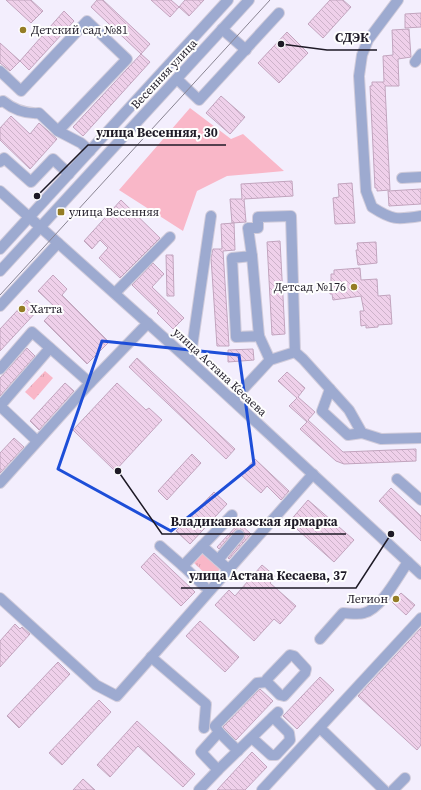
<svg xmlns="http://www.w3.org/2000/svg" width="421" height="790" font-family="'Source Serif 4',serif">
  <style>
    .green { fill: #f9b7c8 }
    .park { fill: url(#park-tufts) }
    .building { fill: url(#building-back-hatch); stroke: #c2a4be }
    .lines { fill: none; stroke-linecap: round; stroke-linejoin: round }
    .minor-casing { stroke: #d1ccdb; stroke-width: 12 }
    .minor { stroke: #9daad0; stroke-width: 10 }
    .tram { stroke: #898492; stroke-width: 1 }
    .marked { fill: none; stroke: #1d4ed8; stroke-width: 3; stroke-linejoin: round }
    .poi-dot { fill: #947d25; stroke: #fefefe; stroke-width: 1.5 }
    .labels { text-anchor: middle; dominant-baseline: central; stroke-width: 4; stroke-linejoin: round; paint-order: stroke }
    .poi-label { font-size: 12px; fill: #1e1a26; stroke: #fefefe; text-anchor: start }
    .street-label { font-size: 12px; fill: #1e1a26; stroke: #fefefe }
    .leader { fill: none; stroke: #1e1a26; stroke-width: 1.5 }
    .callout-dot { fill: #1e1a26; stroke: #fefefe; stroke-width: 1.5 }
    .callout-label { font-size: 13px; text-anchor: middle; font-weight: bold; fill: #1e1a26; stroke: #fefefe; stroke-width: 4; stroke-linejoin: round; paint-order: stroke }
  </style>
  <defs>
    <pattern id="park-tufts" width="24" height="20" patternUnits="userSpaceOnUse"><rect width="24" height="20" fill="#f9b7c8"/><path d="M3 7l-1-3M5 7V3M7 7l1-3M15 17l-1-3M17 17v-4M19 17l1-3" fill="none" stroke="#d59dac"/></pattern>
    <pattern id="building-back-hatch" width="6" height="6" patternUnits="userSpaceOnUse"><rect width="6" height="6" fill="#efd0ea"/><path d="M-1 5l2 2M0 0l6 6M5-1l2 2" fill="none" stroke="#ccb2c9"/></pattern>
  </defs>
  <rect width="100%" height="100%" fill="#f3eefd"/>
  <!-- green -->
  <path class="green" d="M190 108 231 139 243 134 284 171 227 176 197 191 183 231 119 190Z"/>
  <!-- park -->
  <g class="park">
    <path d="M45 371 53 378 34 400 25 392Z"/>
    <path d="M204 552 221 568 211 579 194 563Z"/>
  </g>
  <!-- building -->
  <g class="building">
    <path d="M6 0H31L43 11 31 23Z"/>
    <path d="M97 0H103L150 44 141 54 91 7Z"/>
    <path d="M151 0H171L179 7 170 17Z"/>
    <path d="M185 0H204L189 16 179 7Z"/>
    <path d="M330 0H343L351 7 323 38 308 24Z"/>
    <path d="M64 11 74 21 29 70 20 61Z"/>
    <path d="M421 13V27L405 28V14Z"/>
    <path d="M409 29 411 57 398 59 399 86H385L390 190 377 191V188H375L370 86H372V82H384L383 56 393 55 392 30Z"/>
    <path d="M287 32 308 53 279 83 258 63Z"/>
    <path d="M0 43 20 61 10 71 0 63Z"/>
    <path d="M141 54 150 62 83 136 73 127Z"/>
    <path d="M221 96 245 117 230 134 206 113Z"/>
    <path d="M11 116 30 134 39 123 57 139 30 169 0 140V128Z"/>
    <path d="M292 181 293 196 244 199 246 222 232 223 230 199H242L241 184Z"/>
    <path d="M352 183 355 223 335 224 333 198 339 197 338 184Z"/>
    <path d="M421 189V204L389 206 388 191Z"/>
    <path d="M121 200 160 238 120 278 99 258 108 248 100 240 92 249 84 241Z"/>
    <path d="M234 223 235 250 223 251 229 346H217L211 258 213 249H222L221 224Z"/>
    <path d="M280 241 285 334 272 335 267 242Z"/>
    <path d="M376 242 377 263 358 265 356 250H358L357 243Z"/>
    <path d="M166 255H173L174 296H167Z"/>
    <path d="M153 263 164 274 152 287 184 318 173 329 157 313 159 311 132 285Z"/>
    <path d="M360 268 361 280 377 279 378 296 390 295 392 324 378 325V327L366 328V325L361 326 360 311H364L361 296 333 300 332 294H330V283L331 282V274H334V270Z"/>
    <path d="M53 275 67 289 62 295 109 342 87 364 44 321 56 308 38 291Z"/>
    <path d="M27 300 38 310 0 351V329Z"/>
    <path d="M27 348 35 356 0 396V378Z"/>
    <path d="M253 349 254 360 228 362V350Z"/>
    <path d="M137 358 235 449 226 459 129 367Z"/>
    <path d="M287 372 305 388 298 397 315 412 308 420 343 452 416 449V461L344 464 336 461 300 429 307 422 289 406 297 398 278 381Z"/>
    <path d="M65 383 74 391 39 430 30 421Z"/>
    <path d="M117 383 146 410 149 408 162 420 115 471 73 430Z"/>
    <path d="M14 438 24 447 0 473V453Z"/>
    <path d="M192 454 201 463 167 500 158 491Z"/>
    <path d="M255 459 289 491 281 500 267 486 261 493 241 475Z"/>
    <path d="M391 488 421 516V541L379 501Z"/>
    <path d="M214 492 227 504 190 544 176 531Z"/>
    <path d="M308 500 354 540 334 562 289 522Z"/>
    <path d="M239 523 251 534 229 559 228 558 244 539 245 536 243 530 236 529 219 549 217 547Z"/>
    <path d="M154 553 195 592 181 606 141 567Z"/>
    <path d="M262 565 275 576 270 583 296 606 280 624 274 619 254 641 215 605 229 590 235 596Z"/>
    <path d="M401 593 415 605 406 615 392 602Z"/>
    <path d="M200 621 239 657 225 672 186 636Z"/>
    <path d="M15 624 20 629 22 627 30 634 0 667V641Z"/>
    <path d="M421 628V745L417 750 358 696Z"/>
    <path d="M58 662 70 674 19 728 7 716Z"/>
    <path d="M320 677 334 690 297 729 283 716Z"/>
    <path d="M260 689 273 701 236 740 223 727Z"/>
    <path d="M99 700 111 712 62 765 49 753Z"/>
    <path d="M137 721 195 774 183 787 138 746 110 777 97 765Z"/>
    <path d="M252 752 267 767 245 790H217Z"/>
    <path d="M83 779 95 790H73Z"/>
  </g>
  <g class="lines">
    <!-- minor casing -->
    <g class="minor-casing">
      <g id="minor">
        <path d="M398 0 368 40 362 55 359 76 366 191 372 207C392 220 397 220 421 216"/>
        <path d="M222 29 246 50"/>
        <path d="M415 62 421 54"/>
        <path d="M0 71 21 91 87 21 127 59 58 131"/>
        <path d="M177 79 199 100 279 13"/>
        <path d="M0 102 3 101C14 110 25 114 39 113L58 131 81 143 90 151"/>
        <path d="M0 162 4 158 31 182 53 159 69 174"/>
        <path d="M402 178 421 177"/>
        <path d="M0 191 190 361 421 574"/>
        <path d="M0 249 228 0"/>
        <path d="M252 256 259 336"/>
        <path d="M0 271 249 0"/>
        <path d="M115 293 170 237"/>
        <path d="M0 306 58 243"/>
        <path d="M270 360 259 336 236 337 232 258 252 256 248 228H258V217L291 216 295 352"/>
        <path d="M190 361 211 216"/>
        <path d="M0 369 32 332 90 383"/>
        <path d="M330 389 322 411 348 435 362 433"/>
        <path d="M233 400 270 360 295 352 303 359 349 410 362 433 381 439 421 438"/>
        <path d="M0 406 50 348"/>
        <path d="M0 406 37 441"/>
        <path d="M397 479 421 500"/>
        <path d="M0 483 90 383 148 323"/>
        <path d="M160 546 183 566"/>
        <path d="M202 546 232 515"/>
        <path d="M218 560 239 535"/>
        <path d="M204 586 183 566 202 546 228 569"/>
        <path d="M0 598 96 685 117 696 313 474"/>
        <path d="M320 639 343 613C349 613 358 615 364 613 381 609 398 576 408 562"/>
        <path d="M151 657 206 704 204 728"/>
        <path d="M320 728 384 790"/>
        <path d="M219 732 215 726 257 683 267 682 280 695 284 696 305 673 306 669 294 656 290 655 267 679V682"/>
        <path d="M252 738 271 755H276L290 740 289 733 273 717"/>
        <path d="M218 770 278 712"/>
        <path d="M199 790 218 770 201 752 219 732 238 751"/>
        <path d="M262 790 421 618"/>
        <path d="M393 790 405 778"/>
      </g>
    </g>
    <!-- minor -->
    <use href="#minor" class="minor"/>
    <!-- tram -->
    <path class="tram" d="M0 295 270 0"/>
  </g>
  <!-- marked area -->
  <path class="marked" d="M102 341 239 355 254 464 171 531 58 469Z"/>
  <!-- markers -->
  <g class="poi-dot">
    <circle cx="23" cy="30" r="4"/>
    <rect x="57" y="208" width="8" height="8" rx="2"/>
    <circle cx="354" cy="287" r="4"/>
    <circle cx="22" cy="309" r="4"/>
    <circle cx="396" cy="599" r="4"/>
  </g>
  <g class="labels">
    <!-- poi labels -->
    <g class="poi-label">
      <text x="31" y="30">Детский сад №81</text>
      <text x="69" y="212">улица Весенняя</text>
      <text x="346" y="287" text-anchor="end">Детсад №176</text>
      <text x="30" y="309">Хатта</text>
      <text x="388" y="599" text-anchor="end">Легион</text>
    </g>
    <!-- street labels -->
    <g class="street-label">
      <text transform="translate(164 74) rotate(-47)">Весенняя улица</text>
      <text transform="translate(220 372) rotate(43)">улица Астана Кесаева</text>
    </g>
  </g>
  <!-- callouts -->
  <path class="leader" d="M281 44L327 50H377M37 196L88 145H226M118 471L162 534H346M391 534L356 588H181"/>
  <g class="callout-dot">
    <circle cx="281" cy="44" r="4"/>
    <circle cx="37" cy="196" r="4"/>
    <circle cx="118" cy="471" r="4"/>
    <circle cx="391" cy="534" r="4"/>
  </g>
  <g class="callout-label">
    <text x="352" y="42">СДЭК</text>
    <text x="157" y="137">улица Весенняя, 30</text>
    <text x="254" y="526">Владикавказская ярмарка</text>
    <text x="268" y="580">улица Астана Кесаева, 37</text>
  </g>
</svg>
